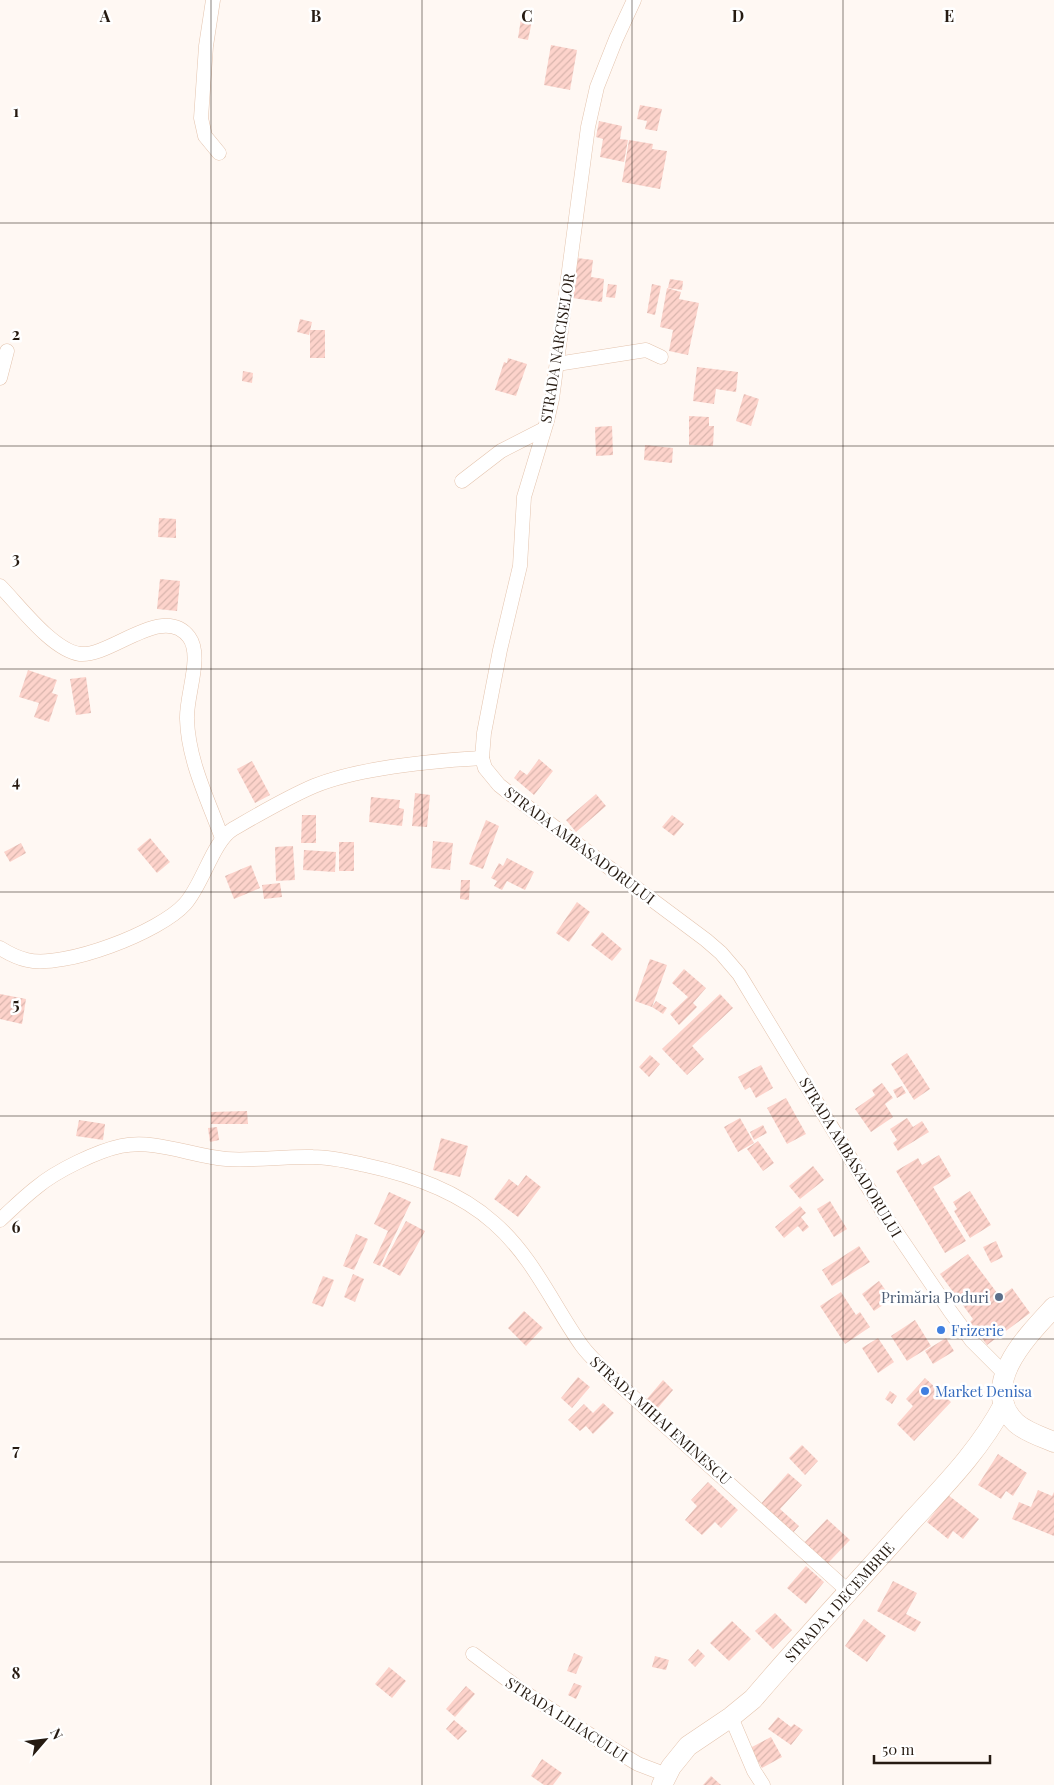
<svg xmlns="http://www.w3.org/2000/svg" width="1054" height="1785" font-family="'Playfair Display',serif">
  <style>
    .building { fill: url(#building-hatch) }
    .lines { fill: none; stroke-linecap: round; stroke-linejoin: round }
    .street-casing { stroke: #e4c4ae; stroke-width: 15 }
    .secondary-casing { stroke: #e4c4ae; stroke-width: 21 }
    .street { stroke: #fff; stroke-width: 14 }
    .secondary { stroke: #fff; stroke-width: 20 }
    .grid { fill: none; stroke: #261b12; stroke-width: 1; stroke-opacity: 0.55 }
    .service-dot { fill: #5c6f8a; stroke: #fff; stroke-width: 2 }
    .shop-dot { fill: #3f7fe0; stroke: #fff; stroke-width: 2 }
    .labels { text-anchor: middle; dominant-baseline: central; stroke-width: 5; stroke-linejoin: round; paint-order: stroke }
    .street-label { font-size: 15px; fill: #261b12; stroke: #fff }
    .service-label { font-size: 15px; fill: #4e5e75; stroke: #fff; text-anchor: end }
    .shop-label { font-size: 15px; fill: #366cbe; stroke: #fff; text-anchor: start }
    .grid-label { font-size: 16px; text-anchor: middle; font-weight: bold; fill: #261b12; stroke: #fff; stroke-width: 5; stroke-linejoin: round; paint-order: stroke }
  </style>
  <defs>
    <pattern id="building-hatch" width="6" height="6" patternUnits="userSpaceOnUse" patternTransform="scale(1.25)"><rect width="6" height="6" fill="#fdd3cb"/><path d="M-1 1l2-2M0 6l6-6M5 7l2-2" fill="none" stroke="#d9b5ad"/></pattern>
  </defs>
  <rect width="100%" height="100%" fill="#fff8f3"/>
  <!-- building -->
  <g class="building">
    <path d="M521 19 532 21 528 40 518 38Z"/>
    <path d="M551 45 577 50 570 90 544 85Z"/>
    <path d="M640 105 662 109 657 131 645 129 647 121 637 119Z"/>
    <path d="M599 121 622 126 620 139 628 140 624 162 600 157 603 139 596 137Z"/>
    <path d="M629 140 653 144 652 149 667 151 660 189 622 182Z"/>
    <path d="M577 258 593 260 591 277 604 279 602 302 572 298Z"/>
    <path d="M670 279 683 281 682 290 668 288Z"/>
    <path d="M608 284 617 285 615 298 606 297Z"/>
    <path d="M652 284 661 286 655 315 647 313Z"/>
    <path d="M667 288 681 292 679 299 699 303 688 355 669 351 673 330 660 327Z"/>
    <path d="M300 319 312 322 309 335 297 332Z"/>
    <rect x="310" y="330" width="15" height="28"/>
    <path d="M508 358 527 364 516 396 495 390 504 362 507 363Z"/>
    <path d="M697 367 738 372 736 392 716 389 714 404 693 401Z"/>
    <path d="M243 371 253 373 252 383 242 381Z"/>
    <path d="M744 394 759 399 751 426 736 421Z"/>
    <path d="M689 416 709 417V426H714L713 446 689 445Z"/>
    <path d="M612 426 613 455 596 456 595 427Z"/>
    <path d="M645 445 673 448 672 463 644 460Z"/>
    <path d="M159 518 176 519V538L158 537Z"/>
    <path d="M160 579 180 581 177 611 157 609Z"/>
    <path d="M28 670 57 680 52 693 58 695 49 722 34 717 39 703 19 697Z"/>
    <path d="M86 677 91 713 76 715 70 679Z"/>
    <path d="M539 759 553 771 534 795 514 778 520 770 527 775Z"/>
    <path d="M252 761 270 795 255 803 237 769Z"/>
    <path d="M415 793 430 795 427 827 412 826Z"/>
    <path d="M596 794 606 806 576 832 566 820Z"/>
    <path d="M371 797 400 800 399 808 404 809 402 826 369 822Z"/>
    <path d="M302 815H316V843H301Z"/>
    <path d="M672 815 684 824 674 836 662 827Z"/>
    <path d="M486 820 499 826 483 869 469 864Z"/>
    <path d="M150 838 170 862 157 873 137 849Z"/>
    <path d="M433 841 453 843 450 870 431 868Z"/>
    <rect x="339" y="842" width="15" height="29"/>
    <path d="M21 843 26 853 10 862 4 852Z"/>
    <path d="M293 846 295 880 276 881 275 847Z"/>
    <path d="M304 850 336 852 335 872 303 870Z"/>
    <path d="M507 858 534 872 525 890 507 881 502 890 494 886 497 881 491 878 499 863 503 866Z"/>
    <path d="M251 865 260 888 234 899 225 876Z"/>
    <path d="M461 880H470L469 900 460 899Z"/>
    <path d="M280 883 282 897 264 899 262 885Z"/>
    <path d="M577 902 590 912 569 942 556 933Z"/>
    <path d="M602 932 622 949 612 961 591 945Z"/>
    <path d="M650 959 667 965 652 1007 635 1001Z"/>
    <path d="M684 969 706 988 693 1003 697 1007 679 1025 670 1014 688 997 672 983Z"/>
    <path d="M0 994 26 999 22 1024 0 1019Z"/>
    <path d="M720 994 733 1008 692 1046 704 1059 687 1075 662 1049Z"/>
    <path d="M656 1001 667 1008 663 1014 652 1007Z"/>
    <path d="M907 1053 930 1089 914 1100 891 1064Z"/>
    <path d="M650 1055 660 1064 649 1077 639 1067Z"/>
    <path d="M761 1065 773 1088 756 1098 750 1087 745 1090 738 1077Z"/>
    <path d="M882 1083 893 1098 885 1104 893 1117 871 1132 855 1109 875 1095 872 1090Z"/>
    <path d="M902 1086 906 1093 897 1098 893 1090Z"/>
    <path d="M786 1098 806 1134 787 1144 767 1108Z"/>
    <path d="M247 1111 248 1124H211V1112Z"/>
    <path d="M740 1118 754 1143 738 1152 724 1127Z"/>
    <path d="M907 1118 913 1127 922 1121 929 1132 898 1151 893 1143 897 1140 890 1129Z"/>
    <path d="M79 1120 105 1124 103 1140 76 1136Z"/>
    <path d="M763 1125 767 1133 754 1140 750 1132Z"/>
    <path d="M217 1127 219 1140 210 1142 208 1128Z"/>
    <path d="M441 1138 468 1146 460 1177 433 1170Z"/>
    <path d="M758 1141 774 1163 763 1171 747 1149Z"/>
    <path d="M939 1155 951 1176 933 1187 966 1241 945 1253 896 1171 918 1158 922 1165Z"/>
    <path d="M813 1166 824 1180 800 1199 789 1186Z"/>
    <path d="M526 1175 541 1187 518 1217 494 1199 509 1179 518 1186Z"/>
    <path d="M970 1191 991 1225 970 1238 954 1211 957 1209 953 1202Z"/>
    <path d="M389 1192 411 1202 380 1266 373 1263 388 1231 374 1224Z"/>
    <path d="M830 1201 847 1229 834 1237 817 1209Z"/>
    <path d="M800 1206 806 1213 801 1217 809 1227 803 1232 798 1226 784 1238 775 1227Z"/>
    <path d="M406 1221 425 1231 400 1276 382 1266Z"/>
    <path d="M356 1234 368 1239 354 1270 343 1266Z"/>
    <path d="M996 1241 1003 1257 991 1263 983 1247Z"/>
    <path d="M859 1246 870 1262 832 1286 822 1270Z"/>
    <path d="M968 1254 1000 1297 1012 1288 1030 1313 987 1345 970 1322 973 1319 940 1274Z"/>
    <path d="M353 1274 364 1279 355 1302 344 1297Z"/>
    <path d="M323 1276 334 1280 323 1307 312 1303Z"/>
    <path d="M879 1281 892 1299 874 1311 862 1294Z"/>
    <path d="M841 1292 856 1315 860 1312 870 1327 845 1344 820 1306Z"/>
    <path d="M524 1311 543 1328 526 1346 508 1328Z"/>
    <path d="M915 1320 931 1346 907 1361 891 1336Z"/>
    <path d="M878 1338 894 1362 878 1373 862 1348Z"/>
    <path d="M946 1338 954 1351 933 1364 925 1351Z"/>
    <path d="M578 1377 590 1387 572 1408 561 1398Z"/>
    <path d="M925 1378 951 1402 914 1441 897 1424 913 1406 906 1399Z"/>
    <path d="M663 1380 673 1390 657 1409 647 1399Z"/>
    <path d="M890 1391 897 1396 892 1404 885 1399Z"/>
    <path d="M603 1403 614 1413 593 1434 586 1426 580 1431 568 1420 584 1404 593 1413Z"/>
    <path d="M802 1445 818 1461 805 1475 789 1458Z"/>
    <path d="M998 1454 1027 1473 1013 1496 1006 1491 1001 1499 978 1485Z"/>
    <path d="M788 1473 802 1485 780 1509 799 1526 790 1536 758 1507Z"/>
    <path d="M708 1482 738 1510 721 1528 715 1522 702 1535 685 1520 697 1506 691 1500Z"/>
    <path d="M1038 1490 1052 1496 1054 1492V1536L1012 1519 1019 1502 1031 1507Z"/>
    <path d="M948 1495 979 1519 963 1539 953 1531 948 1539 927 1522Z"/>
    <path d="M827 1519 850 1540 827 1564 804 1543Z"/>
    <path d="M806 1566 824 1582 806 1604 787 1588Z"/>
    <path d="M893 1581 917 1593 906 1614 921 1622 915 1632 877 1611Z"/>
    <path d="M775 1613 792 1630 773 1649 755 1631Z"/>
    <path d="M864 1619 886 1636 867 1662 845 1646Z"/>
    <path d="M732 1621 751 1639 729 1661 710 1643Z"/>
    <path d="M698 1649 705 1656 695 1667 688 1660Z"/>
    <path d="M574 1653 583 1657 576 1674 567 1671Z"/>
    <path d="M655 1656 669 1660 666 1670 652 1667Z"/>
    <path d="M389 1667 406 1681 392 1698 375 1684Z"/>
    <path d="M574 1683 582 1686 576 1699 568 1695Z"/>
    <path d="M466 1686 475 1694 455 1717 446 1709Z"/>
    <path d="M778 1717 791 1727 794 1724 803 1730 791 1745 768 1729Z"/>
    <path d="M454 1720 467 1731 458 1740 446 1729Z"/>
    <path d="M771 1737 782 1757 762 1768 750 1748Z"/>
    <path d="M542 1759 562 1773 553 1785H544L531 1776Z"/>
    <path d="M711 1776 721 1785H703Z"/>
  </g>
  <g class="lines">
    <!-- street casing -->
    <g class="street-casing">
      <g id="street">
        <path d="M213 0 206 46 201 118 205 136 219 153"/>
        <path d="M634 0 616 39 597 87 588 127 552 399 547 421 524 497 520 566 500 650 484 733 482 758 485 768 499 785 513 796 706 940 721 953 739 974 886 1217 950 1311 972 1341 1005 1374"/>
        <path d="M557 364 646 350 661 357"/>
        <path d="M0 378 7 351"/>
        <path d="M462 481 501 451 544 429"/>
        <path d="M0 586C19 605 52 650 80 654 111 657 163 603 189 637 203 656 186 695 187 719 188 760 208 800 222 838"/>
        <path d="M0 948C8 953 18 958 27 960 64 969 160 932 185 904 203 884 213 841 233 829 259 814 286 798 314 786 361 767 430 761 482 758"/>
        <path d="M0 1220C12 1209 24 1197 37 1187 56 1171 97 1151 121 1146 156 1139 191 1156 226 1159 255 1161 284 1156 313 1157 331 1157 347 1161 365 1165 412 1175 458 1191 494 1223 533 1257 553 1305 582 1346 590 1357 601 1366 610 1376L848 1591"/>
        <path d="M473 1654 521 1690 598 1740 638 1764 667 1775"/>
        <path d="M731 1717 754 1771 763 1785"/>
      </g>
    </g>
    <!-- secondary casing -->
    <g class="secondary-casing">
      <g id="secondary">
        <path d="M1054 1307C1028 1335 977 1386 1016 1423 1026 1432 1042 1437 1054 1442"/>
        <path d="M662 1785 671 1767 688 1746 731 1717 753 1699C804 1639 858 1582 910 1523 944 1486 980 1450 1004 1404"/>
      </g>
    </g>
    <!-- street -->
    <use href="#street" class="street"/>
    <!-- secondary -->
    <use href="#secondary" class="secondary"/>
  </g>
  <!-- grid -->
  <path class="grid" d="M211 0V1785M422 0V1785M632 0V1785M843 0V1785M0 223H1054M0 446H1054M0 669H1054M0 892H1054M0 1116H1054M0 1339H1054M0 1562H1054"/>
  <!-- markers -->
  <circle class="service-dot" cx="999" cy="1297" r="5"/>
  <g class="shop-dot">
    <circle cx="941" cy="1330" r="5"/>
    <circle cx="925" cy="1391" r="5"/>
  </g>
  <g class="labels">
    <!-- street labels -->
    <g class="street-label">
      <text transform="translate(557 348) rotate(-81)">STRADA NARCISELOR</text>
      <text transform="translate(580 845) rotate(37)">STRADA AMBASADORULUI</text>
      <text transform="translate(851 1157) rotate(59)">STRADA AMBASADORULUI</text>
      <text transform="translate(661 1420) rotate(42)">STRADA MIHAI EMINESCU</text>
      <text transform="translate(839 1602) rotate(-48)">STRADA 1 DECEMBRIE</text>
      <text transform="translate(567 1719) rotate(33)">STRADA LILIACULUI</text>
    </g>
    <!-- service labels -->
    <g class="service-label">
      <text x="989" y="1297">Primăria Poduri</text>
    </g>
    <!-- shop labels -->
    <g class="shop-label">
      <text x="951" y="1330">Frizerie</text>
      <text x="935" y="1391">Market Denisa</text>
    </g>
  </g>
  <g class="grid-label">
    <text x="105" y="22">A</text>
    <text x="316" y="22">B</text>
    <text x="527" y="22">C</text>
    <text x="738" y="22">D</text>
    <text x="949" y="22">E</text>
    <text x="16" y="117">1</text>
    <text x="16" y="340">2</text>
    <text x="16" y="564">3</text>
    <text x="16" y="787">4</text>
    <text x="16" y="1010">5</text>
    <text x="16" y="1233">6</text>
    <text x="16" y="1456">7</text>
    <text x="16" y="1679">8</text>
  </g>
  <!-- north arrow -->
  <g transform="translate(45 1740) rotate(62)" stroke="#ffffff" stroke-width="4" paint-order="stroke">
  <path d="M0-4L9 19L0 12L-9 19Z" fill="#261b12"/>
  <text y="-8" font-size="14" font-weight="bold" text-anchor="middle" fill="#261b12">N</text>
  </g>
  <!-- scale -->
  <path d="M874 1755v8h116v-8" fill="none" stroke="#261b12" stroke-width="2.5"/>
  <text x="882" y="1755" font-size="15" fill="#261b12" stroke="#ffffff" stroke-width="4" paint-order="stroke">50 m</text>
</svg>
